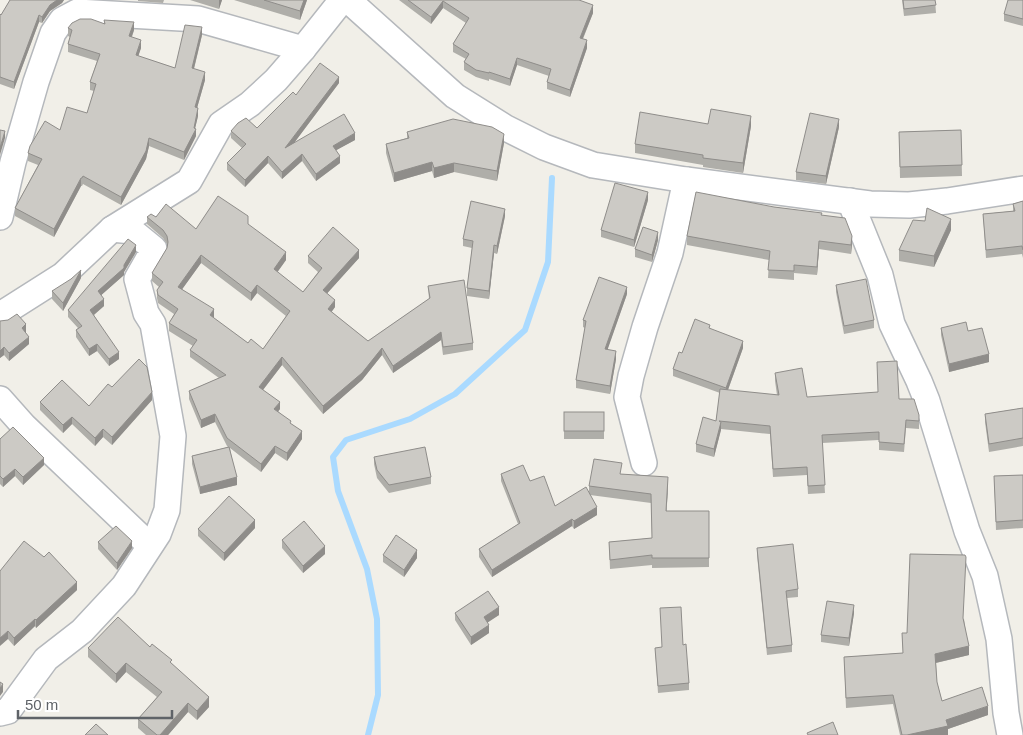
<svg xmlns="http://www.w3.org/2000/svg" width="1023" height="735" font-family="Arial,sans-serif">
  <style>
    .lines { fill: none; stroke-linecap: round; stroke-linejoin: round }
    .stream { stroke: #aadaff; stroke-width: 6 }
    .minor-casing { stroke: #b5b8bc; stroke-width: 28 }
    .minor { stroke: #fff; stroke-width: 25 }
    .wall { fill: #afaea9; fill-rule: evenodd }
    .shaded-wall { fill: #8f8d8a }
    .building { fill: #cccac5; stroke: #8f8d8a; fill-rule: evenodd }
  </style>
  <rect width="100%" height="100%" fill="#f1efe8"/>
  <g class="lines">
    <!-- stream -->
    <path class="stream" d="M368 735 378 695 377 619 367 569 338 491 333 457 346 440 410 419 455 394 525 330 548 262 552 178"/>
    <!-- minor casing -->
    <g class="minor-casing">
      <g id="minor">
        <path d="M348 0 455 96 506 128 544 147 593 165 686 180 870 204 909 205 947 201 1023 189"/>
        <path d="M850 201 880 275 892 324 919 381 927 401 967 531 985 576 999 639 1006 713 1010 735"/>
        <path d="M0 217 13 162 36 82 53 33 62 20 77 12 198 19 303 49"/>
        <path d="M0 315 63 275 112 229 189 181 221 124 250 104 276 80 303 49 342 0"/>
        <path d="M0 399 24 426 149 545"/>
        <path d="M644 463 627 397 631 376 645 327 670 253 686 180"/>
        <path d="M0 713 8 711 46 659 82 631 124 586 158 534 167 510 173 436 153 324 146 313 137 279 154 249 132 231 112 229"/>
      </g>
    </g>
    <!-- minor -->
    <use href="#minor" class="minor"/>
  </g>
  <!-- wall -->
  <g class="wall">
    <path d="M10 0H64L62 3 50 11 42 23 39 22 14 89 0 84V14L1 15Z"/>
    <path d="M138 0H164L163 3 138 1Z"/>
    <path d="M190 0H222L219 9Z"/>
    <path d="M234 0H307L300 20Z"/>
    <path d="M399 0H579L593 13 583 39 587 48 570 97 547 89V82L549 76 517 65 510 86 489 79V81L476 77 464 70V62L466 59 453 52V44L466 23 443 8 431 24Z"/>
    <path d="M902 0H935L936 13 904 16Z"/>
    <path d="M1023 0V26L1004 21V14Z"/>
    <path d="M104 20 134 30 132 37 141 48 138 56 175 68 202 35 194 69 205 80 197 108 198 116 195 128 196 136 184 160 149 146 146 159 121 205 83 184 82 186H81L54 237 15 216V208L38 165 28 161V153L87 113 94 91 90 90V82L97 61 68 52V44L70 37 68 36V28L104 23Z"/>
    <path d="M339 83 294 143 355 140 336 150 340 163 316 181 302 161 282 179 268 163 245 187 227 170V163L242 148 231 138V131L257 128 296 95Z"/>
    <path d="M708 124 751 126 743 173 703 167V165L635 153V144Z"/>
    <path d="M839 127 826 184 796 180V172Z"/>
    <path d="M961 130 962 176 900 178 899 132Z"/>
    <path d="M407 132 504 143 497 181 454 172 434 178 432 171 394 182 386 153V144L407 138Z"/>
    <path d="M648 200 634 247 601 237V230Z"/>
    <path d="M1023 201V258L1022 254 986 258 983 214 1013 211V204Z"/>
    <path d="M774 207 822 215 852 244 851 254 819 249 817 275 794 273V280L768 278 769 260 687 245V236Z"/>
    <path d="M505 216 497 254 494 253 489 299 467 296V288L472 248 463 246V239Z"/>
    <path d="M147 217H156L196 229 286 260 277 272 303 292 318 272 308 263V256L359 258 327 293 335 307 331 312 368 341 429 299 428 286 473 343V350L443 355 441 340 393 373 382 355 362 380 323 414 282 365 263 390 280 409 278 411 291 424 302 439 287 461 275 453 261 472 230 448 237 485 200 494 192 464V456L228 447 227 446 215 422 201 428 189 399V391L219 378 190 357V350L193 346 169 331V323L174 314 158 303 157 298V290L159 287 152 281V273L167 248V244L163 238 147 224ZM201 263 251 301 257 293 286 316 263 349 248 343 213 318 214 317 182 289Z"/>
    <path d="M951 230 934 267 899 261V250Z"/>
    <path d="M658 240 652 262 635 257V249Z"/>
    <path d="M136 252 124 272V275L101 295 104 306 94 315 119 359 109 366 97 351 89 356 76 337V330L78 328 68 317V310Z"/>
    <path d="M81 278 63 311 52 299V291Z"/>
    <path d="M836 285 874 320V328L844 334 836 292Z"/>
    <path d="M627 294 607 350 616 359 610 394 576 388V380L585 328 583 327V320Z"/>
    <path d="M0 321 26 332H25L29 344 9 361 4 355 0 358Z"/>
    <path d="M941 328 968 331 989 362 949 372 941 335Z"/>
    <path d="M710 329 743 348 728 390 777 395 775 381V373L807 397 899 399 919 415V429L906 428 904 452 879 450V440L822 443 825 493 808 494 807 475 773 477 770 434 721 429 714 457 696 452V444L716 421 720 393 673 376V369L682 353Z"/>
    <path d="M112 387 152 400 112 445 103 437 95 446 72 424 63 433 40 410V402L89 406Z"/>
    <path d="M1023 408V446L989 452 985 422V414Z"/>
    <rect x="564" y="412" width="40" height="27"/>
    <path d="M0 439 44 465 23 485 15 476 3 487 0 484Z"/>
    <path d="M374 457 431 477V484L389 493 377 478 374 464Z"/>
    <path d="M501 474 530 481 555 506 589 494V486L622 474 668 487 666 511H709V567L652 568V565L610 569 609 542 652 538 651 503 590 495 597 515 574 529 572 526 492 577 479 557V549L518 524 501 481Z"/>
    <path d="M1023 475V528L996 530 994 476Z"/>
    <path d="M255 528 224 561 198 536V529Z"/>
    <path d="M282 540 325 554 303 573 282 548Z"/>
    <path d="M98 542 132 548 117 570 98 549Z"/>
    <path d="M757 548 798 589V597L787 598 792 645V652L767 655 757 555Z"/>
    <path d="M383 555 417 558 404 577 383 562Z"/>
    <path d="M0 571 77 590 36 628 35 626 14 646 8 639Z"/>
    <path d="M455 613 499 615 487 622 489 633 471 645 455 620Z"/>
    <path d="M854 613 849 646 821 642V635Z"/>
    <path d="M964 619 969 655 936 663 937 682 942 701 988 715 948 729 947 735H900L893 704 846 708 844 657 903 653 902 633H907Z"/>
    <path d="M683 645 689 683V690L658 693 655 648Z"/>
    <path d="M150 647 172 664 209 707 197 720 188 712 168 735H146L138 728V719L157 697 126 672 116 683 88 657V648Z"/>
  </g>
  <!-- shaded-wall -->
  <g class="shaded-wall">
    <path d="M57 0H64L62 3 50 11 42 23V17L50 5Z"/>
    <path d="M219 0H222L219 9Z"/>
    <path d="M304 0H307L300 20V11Z"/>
    <path d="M443 1V8L431 24V17Z"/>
    <path d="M593 5V13L580 45V38Z"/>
    <path d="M39 15V22L14 89V82Z"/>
    <path d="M134 22V30L129 44V36Z"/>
    <path d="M202 27V35L192 76V68Z"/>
    <path d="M141 40V48L136 63V55Z"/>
    <path d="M587 40V48L570 97V90Z"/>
    <path d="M517 58V65L510 86V79Z"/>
    <path d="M205 72V80L195 115V107Z"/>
    <path d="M339 77V83L285 155V148Z"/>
    <path d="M198 108V116L194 133 196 129V136L184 160V152L194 128Z"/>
    <path d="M751 116V126L743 173V163Z"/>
    <path d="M839 119V127L826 184V176Z"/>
    <path d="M5 131V138L0 155V148Z"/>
    <path d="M355 133V140L333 152V146Z"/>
    <path d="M504 134V143L497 181V171Z"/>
    <path d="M149 138V146L146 159 121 205V197Z"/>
    <path d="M302 154V161L282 179V172Z"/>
    <path d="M268 156V163L245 187V180Z"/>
    <path d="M340 156V163L316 181V174Z"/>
    <path d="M432 162V171L394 182V173Z"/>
    <path d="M454 163V172L434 178V168Z"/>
    <path d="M81 178V186L54 237V229Z"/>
    <path d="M648 192V200L634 247V240Z"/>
    <path d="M505 209V216L497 254V246Z"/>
    <path d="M951 219V230L934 267V256Z"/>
    <path d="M658 232V240L652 262V255Z"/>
    <path d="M852 236V244L851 254V245Z"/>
    <path d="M819 241V249L817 275V267Z"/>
    <path d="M136 245V252L124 272V275L98 298V291L124 265Z"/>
    <path d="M494 245V253L489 299V291Z"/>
    <path d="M359 250V258L323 298V290Z"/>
    <path d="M286 252V260L274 277V269Z"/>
    <path d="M201 255V263L178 295V287Z"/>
    <path d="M81 270V278L63 311V303Z"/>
    <path d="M257 285V293L251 301V293Z"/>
    <path d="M627 287V294L605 357V349Z"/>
    <path d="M104 299V306L90 318V310Z"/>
    <path d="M335 300V307L328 317V309Z"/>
    <path d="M214 309V317L210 323V315Z"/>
    <path d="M26 324V332L22 335V328Z"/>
    <path d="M441 332V340L393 373V366Z"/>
    <path d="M29 337V344L9 361V353Z"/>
    <path d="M743 341V348L726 395V388Z"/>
    <path d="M97 344V351L89 356V349Z"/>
    <path d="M4 347V355L0 358V351Z"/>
    <path d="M382 348V355L362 380 323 414V406Z"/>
    <path d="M616 351V359L610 394V386Z"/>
    <path d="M119 352V359L109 366V359Z"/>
    <path d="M989 354V362L949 372V364Z"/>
    <path d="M282 357V365L259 395V387Z"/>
    <path d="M152 392V400L112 445V437Z"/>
    <path d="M280 402V409L274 417V409Z"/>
    <path d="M215 414V422L201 428V420Z"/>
    <path d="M72 417V424L63 433V425Z"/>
    <path d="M721 422V430L714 457V449Z"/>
    <path d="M103 429V437L95 446V438Z"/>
    <path d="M302 431V439L287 461V453Z"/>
    <path d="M275 446V453L261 472V464Z"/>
    <path d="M44 458V465L23 485V477Z"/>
    <path d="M15 469V476L3 487V479Z"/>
    <path d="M237 477V485L200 494V487Z"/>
    <path d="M668 477V487L666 521V511Z"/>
    <path d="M597 507V515L574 529V521Z"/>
    <path d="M572 519V526L492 577V570Z"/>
    <path d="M255 520V528L224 561V553Z"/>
    <path d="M132 541V548L117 570V563Z"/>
    <path d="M325 546V554L303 573V566Z"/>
    <path d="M417 550V558L404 577V570Z"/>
    <path d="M77 582V590L36 628V620Z"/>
    <path d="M854 605V613L849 646V638Z"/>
    <path d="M499 607V615L484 625V617Z"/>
    <path d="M35 619V626L14 646V638Z"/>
    <path d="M489 625V633L471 645V637Z"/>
    <path d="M8 631V639L0 646V638Z"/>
    <path d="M969 646V655L935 663V654Z"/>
    <path d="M126 663V672L116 683V674Z"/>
    <path d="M3 684V692L0 696V688Z"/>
    <path d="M209 697V707L197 720V711Z"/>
    <path d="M188 703V712L168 735H160Z"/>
    <path d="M988 706V715L948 729V735H907L946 720Z"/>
  </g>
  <!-- building -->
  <g class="building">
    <path d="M10 0H57L50 5 42 17 39 15 14 82 0 77V14L1 15Z"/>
    <path d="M264 0H304L300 11Z"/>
    <path d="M408 0H579L593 5 580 38 587 40 570 90 547 82 551 69 517 58 510 79 489 72V73L476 70 464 62 469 54 453 44 469 18 443 1 431 17Z"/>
    <path d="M903 0H935L936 5 904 9Z"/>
    <path d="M1008 0H1023V19L1004 14Z"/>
    <path d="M80 19H91L105 24 104 20 134 22 129 36 141 40 136 55 175 68 185 25 202 27 192 68 205 72 195 107 198 108 194 128 196 129 184 152 149 138 146 151 121 197 83 176 82 178H81L54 229 15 208 42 159 28 153 30 146 45 121 60 130 67 107 87 113 96 84 90 82 100 54 68 44 72 30 68 28 72 23Z"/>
    <path d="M320 63 339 77 285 148 344 114 355 133 333 146 340 156 316 174 302 154 282 172 268 156 245 180 227 163 246 144 231 131 238 123 246 118 257 128 293 92 296 95Z"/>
    <path d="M711 109 751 116 743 163 703 158V155L635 144 640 112 708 124Z"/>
    <path d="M810 113 839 119 826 176 796 172Z"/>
    <path d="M453 119 492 127 504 134 497 171 454 163 434 168 432 162 394 173 386 144 409 138 407 132Z"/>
    <path d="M0 130 5 131 0 148Z"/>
    <path d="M961 130 962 165 900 167 899 132Z"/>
    <path d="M615 183 648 192 634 240 601 230Z"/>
    <path d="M696 192 774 207 822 213 821 215 845 218 852 236 851 245 819 241 817 267 794 265V271L768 270 770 251 687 236Z"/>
    <path d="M218 196 248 216V224L286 252 274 269 303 292 322 268 308 256 333 227 359 250 323 290 335 300 328 309 368 341 430 298 428 286 464 280 473 343 443 347 441 332 393 366 382 348 362 373 323 406 282 357 259 387 280 402 274 409 291 421 290 423 302 431 287 453 275 446 261 464 227 438 215 414 201 420 189 391 226 375 190 350 197 340 169 323 178 309 158 295 157 290 163 282 152 273 167 248 168 242 167 236 163 230 147 217 151 214 156 217 166 204 196 229ZM201 255 251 293 257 285 290 311 263 349 251 339 248 343 210 315 214 309 178 287Z"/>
    <path d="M471 201 505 209 497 246 494 245 489 291 467 288 473 241 463 239Z"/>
    <path d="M1023 201V250L1022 246 986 250 983 214 1015 211 1013 204Z"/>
    <path d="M927 208 951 219 934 256 899 250 913 220 925 221Z"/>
    <path d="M643 227 658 232 652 255 635 249Z"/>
    <path d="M128 239 136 245 124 265V268L98 291 104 299 90 310 119 352 109 359 97 344 89 349 76 330 82 326 68 310Z"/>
    <path d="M81 270 63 303 52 291 71 279Z"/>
    <path d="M599 277 627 287 605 349 616 351 610 386 576 380 586 321 583 320Z"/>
    <path d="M866 279 874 320 844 326 836 285Z"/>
    <path d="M17 314 26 324 22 328 29 337 9 353 4 347 0 351V321L8 320Z"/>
    <path d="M695 319 710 325 709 328 743 341 726 388 673 369 679 352 682 353Z"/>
    <path d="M966 322 968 331 982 328 989 354 949 364 941 328Z"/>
    <path d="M139 359 147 367 152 392 112 437 103 429 95 438 72 417 63 425 40 402 62 380 89 406 108 384 112 387Z"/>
    <path d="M897 361 899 399H914L919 415V421L906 420 904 444 879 442V432L822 435 825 485 808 486 807 467 773 469 770 426 719 421 721 422 714 449 696 444 703 417 716 421 720 389 779 395 775 373 802 368 807 397 878 392 877 362Z"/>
    <path d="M1023 408V438L989 444 985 414Z"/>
    <rect x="564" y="412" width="40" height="19"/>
    <path d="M13 427 44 458 23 477 15 469 3 479 0 476V439Z"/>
    <path d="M229 447 237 477 200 487 192 456Z"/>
    <path d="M425 447 431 477 389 485 377 470 374 457Z"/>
    <path d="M594 459 622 463 620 474 668 477 666 511H709V558H652V555L610 560 609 542 652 538 651 494 589 486Z"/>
    <path d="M523 465 530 481 544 476 555 506 586 487 597 507 574 521 572 519 492 570 479 549 520 523 501 474Z"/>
    <path d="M1023 475V520L996 522 994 476Z"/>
    <path d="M229 496 255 520 224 553 198 529Z"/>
    <path d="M304 521 325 546 303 566 282 540Z"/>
    <path d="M116 526 132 541 117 563 98 542Z"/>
    <path d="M396 535 417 550 404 570 383 555Z"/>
    <path d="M24 541 44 557 49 552 77 582 36 620 35 619 14 638 8 631 0 638V571Z"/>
    <path d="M793 544 798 589 786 591 792 645 767 648 757 548Z"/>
    <path d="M910 554 965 555 966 557 963 618 969 646 935 654 937 682 942 701 982 687 988 706 946 720 948 726 907 735H902L893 695 846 698 844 657 903 653 902 633H907Z"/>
    <path d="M488 591 499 607 484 617 489 625 471 637 455 613Z"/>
    <path d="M827 601 854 605 849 638 821 635Z"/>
    <path d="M681 607 683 645 686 644 689 683 658 686 655 648 662 647 660 608Z"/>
    <path d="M118 617 150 647 152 644 172 660 170 662 209 697 197 711 188 703 160 735H157L138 719 162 692 126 663 116 674 88 648Z"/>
    <path d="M0 682 3 684 0 688Z"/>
    <path d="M833 722 838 735H808L807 733Z"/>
    <path d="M96 724 108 735H85Z"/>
  </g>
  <!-- scale -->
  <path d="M18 710v8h154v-8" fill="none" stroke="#5f6368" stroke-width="2.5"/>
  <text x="25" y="710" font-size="15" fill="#5f6368" stroke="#ffffff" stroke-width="4" paint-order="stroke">50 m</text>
</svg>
